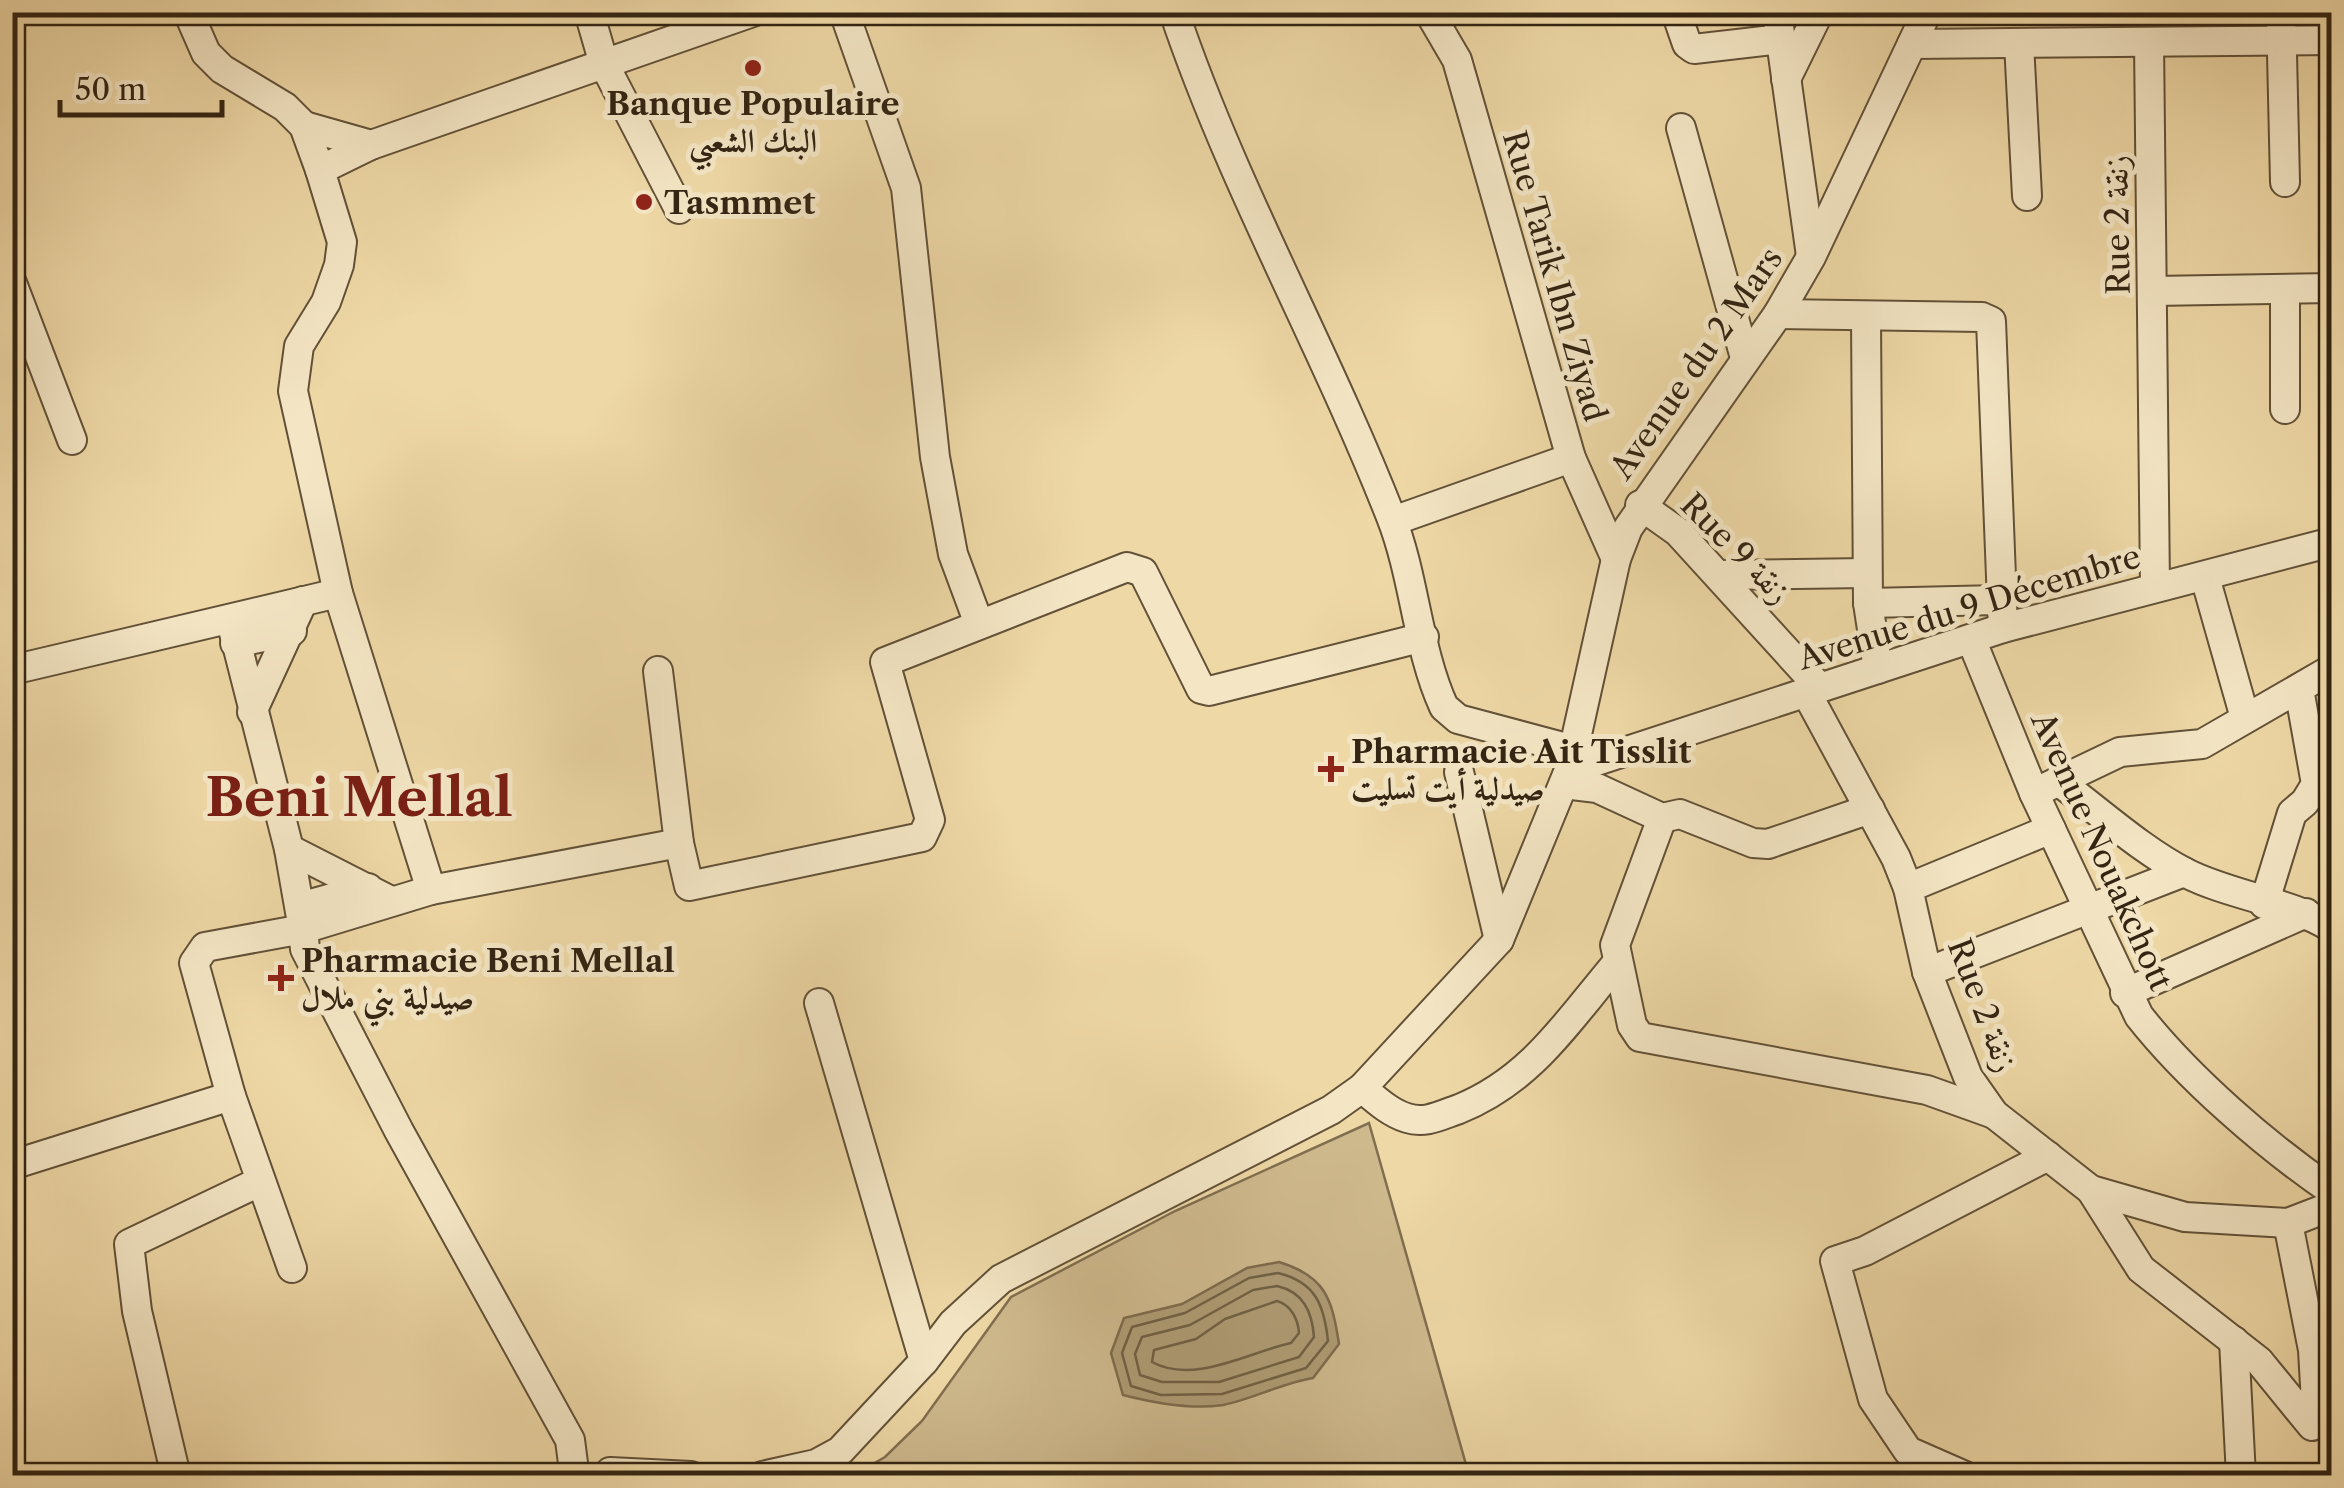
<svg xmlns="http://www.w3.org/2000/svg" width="2344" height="1488" font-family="'Libre Caslon Text',Amiri,serif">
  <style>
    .green { fill: #ceb98d; stroke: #806e50; stroke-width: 2.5 }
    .water { fill: #ae9b74; stroke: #7d6b4d; stroke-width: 2.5 }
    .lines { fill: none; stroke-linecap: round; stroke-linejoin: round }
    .shore { stroke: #706044; stroke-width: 2.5 }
    .minor-casing { stroke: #625138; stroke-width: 32 }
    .minor { stroke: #f4e6c5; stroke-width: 28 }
    .poi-dot { fill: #8f2418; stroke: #f4e6c5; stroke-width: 4 }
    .labels { text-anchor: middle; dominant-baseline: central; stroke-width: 10; stroke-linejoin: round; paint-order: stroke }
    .poi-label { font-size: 32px; font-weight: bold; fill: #332413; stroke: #f4e6c5; text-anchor: start }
    .street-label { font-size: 32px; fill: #332413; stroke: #f4e6c5 }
    .town-label { font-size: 52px; font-weight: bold; fill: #7a1f14; stroke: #f4e6c5 }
  </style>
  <rect width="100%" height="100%" fill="#eed8a6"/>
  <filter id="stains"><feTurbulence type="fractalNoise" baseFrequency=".002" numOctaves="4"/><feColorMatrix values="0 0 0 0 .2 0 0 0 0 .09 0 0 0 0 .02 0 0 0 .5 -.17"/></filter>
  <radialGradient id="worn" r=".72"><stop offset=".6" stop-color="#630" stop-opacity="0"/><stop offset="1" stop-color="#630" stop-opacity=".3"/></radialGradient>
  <!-- green -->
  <path class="green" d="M1369 1123 1469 1475 852 1476 885 1457 922 1421 1011 1297 1175 1211Z"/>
  <!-- water -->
  <path class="water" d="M1279 1262C1325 1276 1332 1298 1339 1344L1313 1378C1282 1383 1253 1399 1223 1405 1191 1410 1154 1403 1123 1395L1111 1353 1124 1318 1182 1304 1247 1268Z"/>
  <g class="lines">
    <!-- shore -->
    <g class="shore">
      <path d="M1278 1273C1315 1282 1324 1304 1328 1341L1306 1368 1222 1394 1161 1395 1131 1386 1122 1353 1132 1327 1185 1313 1249 1278Z"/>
      <path d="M1277 1286C1303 1292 1312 1311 1314 1337L1299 1357 1219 1382H1162L1140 1375 1135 1354 1142 1337 1190 1325 1253 1290Z"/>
      <path d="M1277 1301C1291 1305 1298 1319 1299 1333L1291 1343C1249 1352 1194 1385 1152 1362L1154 1350 1196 1339 1225 1319Z"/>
    </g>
    <!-- minor casing -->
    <g class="minor-casing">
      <g id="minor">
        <path d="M188 12 206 53 222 69 285 107 304 126 320 170"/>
        <path d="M589 12 604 64 679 209"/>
        <path d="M844 12 906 188 935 457 953 554 979 624"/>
        <path d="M1174 12C1233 187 1324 346 1391 517 1415 578 1417 648 1444 707L1458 719 1574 750"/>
        <path d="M1429 12 1457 60 1571 458 1616 559"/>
        <path d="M1676 12 1687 44 1694 49 1781 39"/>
        <path d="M1777 12 1811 256"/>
        <path d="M2281 12 2285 182"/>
        <path d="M2149 42 2155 587"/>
        <path d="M2019 43 2027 196"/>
        <path d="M1912 44 2332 40"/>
        <path d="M1786 79 1819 12"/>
        <path d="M304 126 371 145"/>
        <path d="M1681 128 1745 358"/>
        <path d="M12 283 72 440"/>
        <path d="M2285 289V409"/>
        <path d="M2153 291 2332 288"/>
        <path d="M1778 314 1982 317 1991 321 2003 628"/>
        <path d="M1866 317 1868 603 1878 669"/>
        <path d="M1640 505 1678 532 1820 688"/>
        <path d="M1393 521 1571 458"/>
        <path d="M1719 575 1867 573"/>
        <path d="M2205 577 2245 718"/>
        <path d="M1868 603 1999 600"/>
        <path d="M231 621 289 849 303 929 431 890 679 843"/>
        <path d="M1971 639 2034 793 2139 1016C2188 1078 2266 1146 2332 1191"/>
        <path d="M235 643 292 631"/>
        <path d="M12 670 338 593"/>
        <path d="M658 671 679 843 689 886 922 837 930 820 885 662 1127 567 1143 572 1201 689 1209 691 1424 637"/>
        <path d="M1806 692 1896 858 1908 888 1927 972 1968 1077 1994 1114 2091 1190 2185 1217 2288 1223 2332 1206"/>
        <path d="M252 712 303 601"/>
        <path d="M1569 770 2003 628 2332 542"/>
        <path d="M1459 772 1499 940"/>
        <path d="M2058 781C2099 811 2141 850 2186 873 2231 896 2292 902 2332 928"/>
        <path d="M1564 784 1597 788 1662 818 1680 814 1753 843 1768 844 1870 809"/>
        <path d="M2034 793 2120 752 2202 744 2332 669"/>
        <path d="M1662 818 1615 945 1632 1025 1640 1037 1927 1090 1994 1114"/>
        <path d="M289 849 391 901"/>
        <path d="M1908 888 2051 829"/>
        <path d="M431 890 338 593 293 391 299 346 326 302 339 265 342 242 320 170 371 145 753 12"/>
        <path d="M2264 904 2292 813 2305 802 2316 784 2299 689"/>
        <path d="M300 907 368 888"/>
        <path d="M1927 972 2184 872"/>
        <path d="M2125 993 2306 913"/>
        <path d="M819 1003 924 1361"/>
        <path d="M1362 1088C1375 1099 1390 1113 1407 1118 1426 1124 1441 1115 1459 1109 1531 1080 1567 1022 1616 964"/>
        <path d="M12 1165 231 1096"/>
        <path d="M2091 1190 2141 1269 2259 1361 2312 1426 2317 1421 2313 1350 2288 1223"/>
        <path d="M292 1268 231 1096 194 963 205 947 303 929 305 949 399 1131 570 1440 574 1471"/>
        <path d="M2234 1341 2241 1476"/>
        <path d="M610 1472 691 1476"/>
        <path d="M176 1476 137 1311 129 1244 259 1182"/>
        <path d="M762 1476 816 1464 840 1451 924 1361 953 1323 1001 1279 1331 1110 1362 1088 1499 940 1569 770 1616 559 1628 528 1778 314 1811 257 1927 12"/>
        <path d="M1965 1476 1908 1451 1873 1399 1835 1261 1865 1251 2048 1156"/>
      </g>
    </g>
    <!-- minor -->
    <use href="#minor" class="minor"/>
  </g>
  <!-- markers -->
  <g class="poi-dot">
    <circle cx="753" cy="68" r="10"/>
    <circle cx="644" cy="202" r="10"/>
    <path d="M1326 754h10v10h10v10h-10v10h-10v-10h-10v-10h10z"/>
    <path d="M276 963h10v10h10v10h-10v10h-10v-10h-10v-10h10z"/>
  </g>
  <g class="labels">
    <!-- poi labels -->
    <g class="poi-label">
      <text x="753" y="103" text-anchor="middle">Banque Populaire<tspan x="753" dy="37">البنك الشعبي</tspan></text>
      <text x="664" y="202">Tasmmet</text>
      <text x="1351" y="751">Pharmacie Ait Tisslit<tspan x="1351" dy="37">صيدلية أيت تسليت</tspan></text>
      <text x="301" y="960">Pharmacie Beni Mellal<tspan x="301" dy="37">صيدلية بني ملال</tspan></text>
    </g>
    <!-- street labels -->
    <g class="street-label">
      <text transform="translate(2117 225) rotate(-91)">Rue 2 زنقة</text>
      <text transform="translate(1555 276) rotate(74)">Rue Tarik Ibn Ziyad</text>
      <text transform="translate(1696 363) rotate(-55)">Avenue du 2 Mars</text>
      <text transform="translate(1736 548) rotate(45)">Rue 9 زنقة</text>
      <text transform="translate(1969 607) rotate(-17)">Avenue du 9 Décembre</text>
      <text transform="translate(2102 851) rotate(66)">Avenue Nouakchott</text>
      <text transform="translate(1983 1005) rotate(69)">Rue 2 زنقة</text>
    </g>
    <!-- town labels -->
    <g class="town-label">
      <text x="359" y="798">Beni Mellal</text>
    </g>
  </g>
  <!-- margin -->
  <rect width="2344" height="1488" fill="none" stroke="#eed8a6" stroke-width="50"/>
  <rect x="15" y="15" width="2314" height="1458" fill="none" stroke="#332413" stroke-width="5"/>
  <rect x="25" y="25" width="2294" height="1438" fill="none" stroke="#332413" stroke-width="2.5"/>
  <!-- scale -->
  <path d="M60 100v15h162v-15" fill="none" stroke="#332413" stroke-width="5"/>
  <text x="75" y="100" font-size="30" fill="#332413" stroke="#f4e6c5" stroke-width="8" paint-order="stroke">50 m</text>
  <rect width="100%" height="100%" filter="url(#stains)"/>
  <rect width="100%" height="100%" fill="url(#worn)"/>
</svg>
